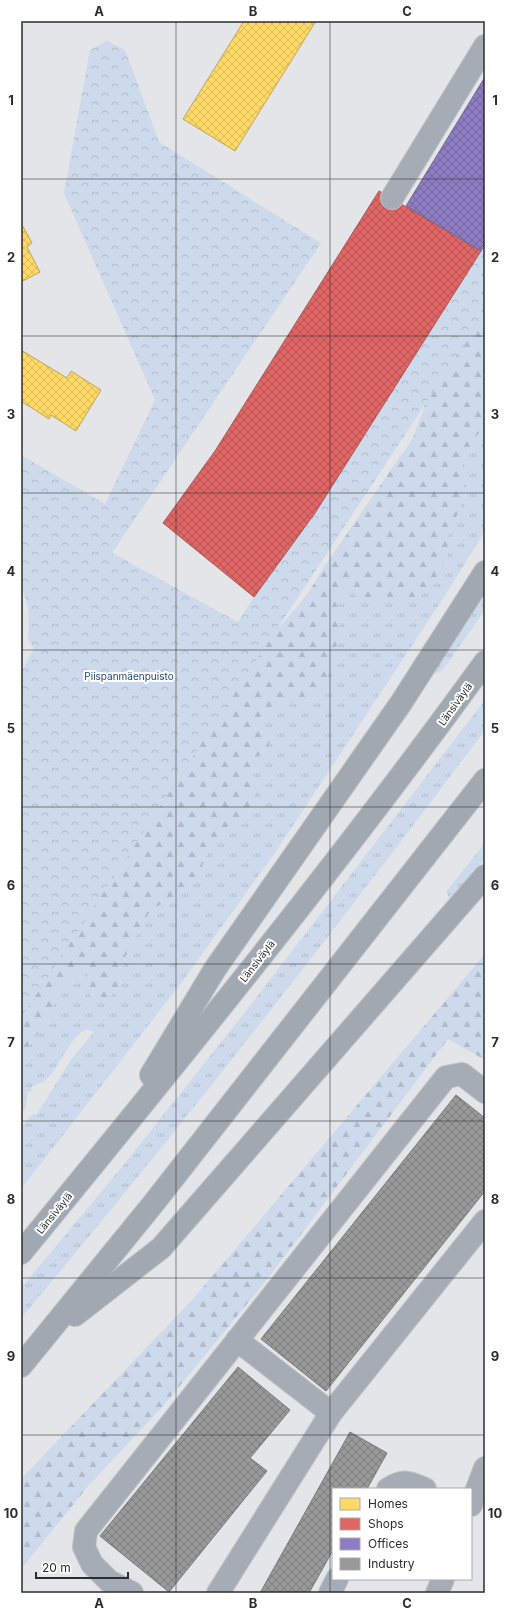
<svg xmlns="http://www.w3.org/2000/svg" width="506" height="1614" font-family="Inter,sans-serif">
  <style>
    .grass { fill: url(#grass-tufts) }
    .forest { fill: url(#forest-firs) }
    .park { fill: url(#park-crowns) }
    .homes { fill: url(#homes-cross-hatch); stroke: #bfa555 }
    .shops { fill: url(#shops-cross-hatch); stroke: #a55 }
    .offices { fill: url(#offices-cross-hatch); stroke: #706496 }
    .industry { fill: url(#industry-cross-hatch); stroke: #787879 }
    .lines { fill: none; stroke-linecap: round; stroke-linejoin: round }
    .minor-casing { stroke: #bfc0c2; stroke-width: 24 }
    .highway-casing { stroke: #bfc0c2; stroke-width: 24 }
    .minor { stroke: #a5acb6; stroke-width: 22 }
    .highway { stroke: #a0a9b2; stroke-width: 22 }
    .grid { fill: none; stroke: #2b2c2e; stroke-width: 1; stroke-opacity: 0.55 }
    .labels { text-anchor: middle; dominant-baseline: central; stroke-width: 4; stroke-linejoin: round; paint-order: stroke }
    .park-label { font-size: 10px; fill: #264975; stroke: #fff }
    .street-label { font-size: 10px; fill: #2b2c2e; stroke: #fff }
    .neatline { fill: none; stroke: #2b2c2e; stroke-width: 1.5 }
    .grid-label { font-size: 13px; text-anchor: middle; font-weight: bold; fill: #2b2c2e }
  </style>
  <defs>
    <pattern id="grass-tufts" width="24" height="20" patternUnits="userSpaceOnUse"><rect width="24" height="20" fill="#ccdaeb"/><path d="M3 7l-1-3M5 7V3M7 7l1-3M15 17l-1-3M17 17v-4M19 17l1-3" fill="none" stroke="#afbbca"/></pattern>
    <pattern id="forest-firs" width="22" height="20" patternUnits="userSpaceOnUse"><rect width="22" height="20" fill="#ccdaeb"/><path d="M5 1l3.5 6h-7zM16 11l3.5 6h-7z" fill="#afbbca"/></pattern>
    <pattern id="park-crowns" width="20" height="18" patternUnits="userSpaceOnUse"><rect width="20" height="18" fill="#ccdaeb"/><path d="M2 6a3 3 0 1 1 6 0M12 15a3 3 0 1 1 6 0" fill="none" stroke="#afbbca"/></pattern>
    <pattern id="homes-cross-hatch" width="8" height="8" patternUnits="userSpaceOnUse"><rect width="8" height="8" fill="#ffd966"/><path d="M0 0l8 8M0 8l8-8" fill="none" stroke="#dbba59"/></pattern>
    <pattern id="shops-cross-hatch" width="8" height="8" patternUnits="userSpaceOnUse"><rect width="8" height="8" fill="#e06666"/><path d="M0 0l8 8M0 8l8-8" fill="none" stroke="#b65454"/></pattern>
    <pattern id="offices-cross-hatch" width="8" height="8" patternUnits="userSpaceOnUse"><rect width="8" height="8" fill="#8e7cc3"/><path d="M0 0l8 8M0 8l8-8" fill="none" stroke="#74669f"/></pattern>
    <pattern id="industry-cross-hatch" width="8" height="8" patternUnits="userSpaceOnUse"><rect width="8" height="8" fill="#999"/><path d="M0 0l8 8M0 8l8-8" fill="none" stroke="#7d7d7d"/></pattern>
  </defs>
  <rect width="100%" height="100%" fill="#e3e5e8"/>
  <!-- grass -->
  <g class="grass">
    <path d="M485 428V531L444 597 274 854 182 982 21 1189V1127L33 1114H37L73 1057 94 1032 87 1029C72 1034 59 1067 47 1079 42 1084 35 1083 31 1088L32 1091 28 1092 25 1109 21 1113V1057L46 1022 63 981 82 971 88 973V991L120 985 125 957 151 909 176 898 196 881 212 842 231 826 249 815 260 787 251 774 250 761 267 750 272 735 254 728 271 708 280 702 302 703 320 697 341 617 335 600 340 591 398 597H414L447 557 449 527 458 514 466 489 462 462 475 437Z"/>
    <path d="M485 589V610L442 671 433 674 441 659Z"/>
    <path d="M485 700V730C335 930 182 1127 21 1318V1288L122 1167 242 1016Z"/>
    <path d="M485 843V859L459 890 449 897 446 892Z"/>
  </g>
  <!-- forest -->
  <g class="forest">
    <path d="M485 303V428L475 437 462 462 466 489 458 514 449 527 447 557 434 582 414 597 360 600 351 592 340 591 335 600 341 617 339 637 320 697 302 703 280 702 271 708 254 728 272 735 267 750 250 761 251 774 260 787 249 815 231 826 212 842 196 881 176 898 151 909 125 957 120 985 109 998 93 1000 88 991 87 973 82 971 63 981 46 1022 21 1057V1002L267 639 285 621 309 592 324 567 413 438 432 385Z"/>
    <path d="M485 954V1060L448 1039 265 1282 164 1405 89 1485 21 1569V1479L193 1299Z"/>
  </g>
  <!-- park -->
  <path class="park" d="M107 41 125 50 159 142 321 243 112 553 238 622 254 597 315 513 485 245V313L21 1018V673L34 648 28 640C29 622 31 605 21 589V455L105 504 155 400 64 193 90 50Z"/>
  <!-- homes -->
  <g class="homes">
    <path d="M244 21H316L235 151 183 119Z"/>
    <path d="M21 223 32 243 27 247 40 272 21 282Z"/>
    <path d="M21 350 67 378 71 371 101 390 76 431 51 415 49 419 21 401Z"/>
  </g>
  <!-- shops -->
  <path class="shops" d="M379 191 481 251 315 513 254 597 163 523 215 451Z"/>
  <!-- offices -->
  <path class="offices" d="M485 77V244L481 251 406 206Z"/>
  <!-- industry -->
  <g class="industry">
    <path d="M456 1095 485 1118V1191L326 1391 261 1339Z"/>
    <path d="M238 1367 290 1410 250 1458 267 1471 169 1592 100 1536Z"/>
    <path d="M350 1432 387 1453 367 1489H333V1550L309 1593H260Z"/>
  </g>
  <g class="lines">
    <!-- minor casing -->
    <g class="minor-casing">
      <g id="minor">
        <path d="M392 198 485 46"/>
        <path d="M237 1340 331 1413"/>
        <path d="M388 1489C404 1479 408 1482 425 1489"/>
        <path d="M471 1505 485 1468"/>
        <path d="M132 1593 109 1581 92 1564 84 1547 86 1531 446 1077 462 1074 485 1092"/>
        <path d="M218 1593 331 1413 485 1221"/>
        <path d="M330 1593 337 1579"/>
        <path d="M437 1593 443 1579"/>
      </g>
    </g>
    <!-- highway casing -->
    <g class="highway-casing">
      <g id="highway">
        <path d="M151 1075 215 969 401 703 485 572"/>
        <path d="M21 1253C180 1059 338 865 485 662"/>
        <path d="M75 1315 161 1248 485 876"/>
        <path d="M21 1366 153 1204 485 780"/>
      </g>
    </g>
    <!-- minor -->
    <use href="#minor" class="minor"/>
    <!-- highway -->
    <use href="#highway" class="highway"/>
  </g>
  <!-- grid -->
  <path class="grid" d="M176 21V1593M330 21V1593M21 179H485M21 336H485M21 493H485M21 650H485M21 807H485M21 964H485M21 1121H485M21 1278H485M21 1435H485"/>
  <g class="labels">
    <!-- park labels -->
    <g class="park-label">
      <text x="129" y="676">Piispanmäenpuisto</text>
    </g>
    <!-- street labels -->
    <g class="street-label">
      <text transform="translate(455 704) rotate(-54)">Länsiväylä</text>
      <text transform="translate(257 961) rotate(-52)">Länsiväylä</text>
      <text transform="translate(54 1213) rotate(-51)">Länsiväylä</text>
    </g>
  </g>
  <!-- border -->
  <rect width="506" height="1614" fill="none" stroke="#ffffff" stroke-width="44"/>
  <!-- legend -->
  <rect x="332" y="1488" width="140" height="92" fill="#ffffff" stroke="#aaabab"/>
  <rect x="340" y="1498" width="20" height="12" fill="#ffd966" stroke="#aaabab"/>
  <text x="368" y="1508" font-size="12" fill="#2b2c2e">Homes</text>
  <rect x="340" y="1518" width="20" height="12" fill="#e06666" stroke="#aaabab"/>
  <text x="368" y="1528" font-size="12" fill="#2b2c2e">Shops</text>
  <rect x="340" y="1538" width="20" height="12" fill="#8e7cc3" stroke="#aaabab"/>
  <text x="368" y="1548" font-size="12" fill="#2b2c2e">Offices</text>
  <rect x="340" y="1558" width="20" height="12" fill="#999999" stroke="#aaabab"/>
  <text x="368" y="1568" font-size="12" fill="#2b2c2e">Industry</text>
  <!-- scale -->
  <path d="M36 1572v6h92v-6" fill="none" stroke="#2b2c2e" stroke-width="2"/>
  <text x="42" y="1572" font-size="12" fill="#2b2c2e" stroke="#ffffff" stroke-width="3" paint-order="stroke">20 m</text>
  <rect x="22" y="22" width="462" height="1570" class="neatline"/>
  <g class="grid-label">
    <text x="99" y="16">A</text>
    <text x="253" y="16">B</text>
    <text x="407" y="16">C</text>
    <text x="11" y="105">1</text>
    <text x="495" y="105">1</text>
    <text x="11" y="262">2</text>
    <text x="495" y="262">2</text>
    <text x="11" y="419">3</text>
    <text x="495" y="419">3</text>
    <text x="11" y="576">4</text>
    <text x="495" y="576">4</text>
    <text x="11" y="733">5</text>
    <text x="495" y="733">5</text>
    <text x="11" y="890">6</text>
    <text x="495" y="890">6</text>
    <text x="11" y="1047">7</text>
    <text x="495" y="1047">7</text>
    <text x="11" y="1204">8</text>
    <text x="495" y="1204">8</text>
    <text x="11" y="1361">9</text>
    <text x="495" y="1361">9</text>
    <text x="11" y="1518">10</text>
    <text x="495" y="1518">10</text>
    <text x="99" y="1608">A</text>
    <text x="253" y="1608">B</text>
    <text x="407" y="1608">C</text>
  </g>
</svg>
